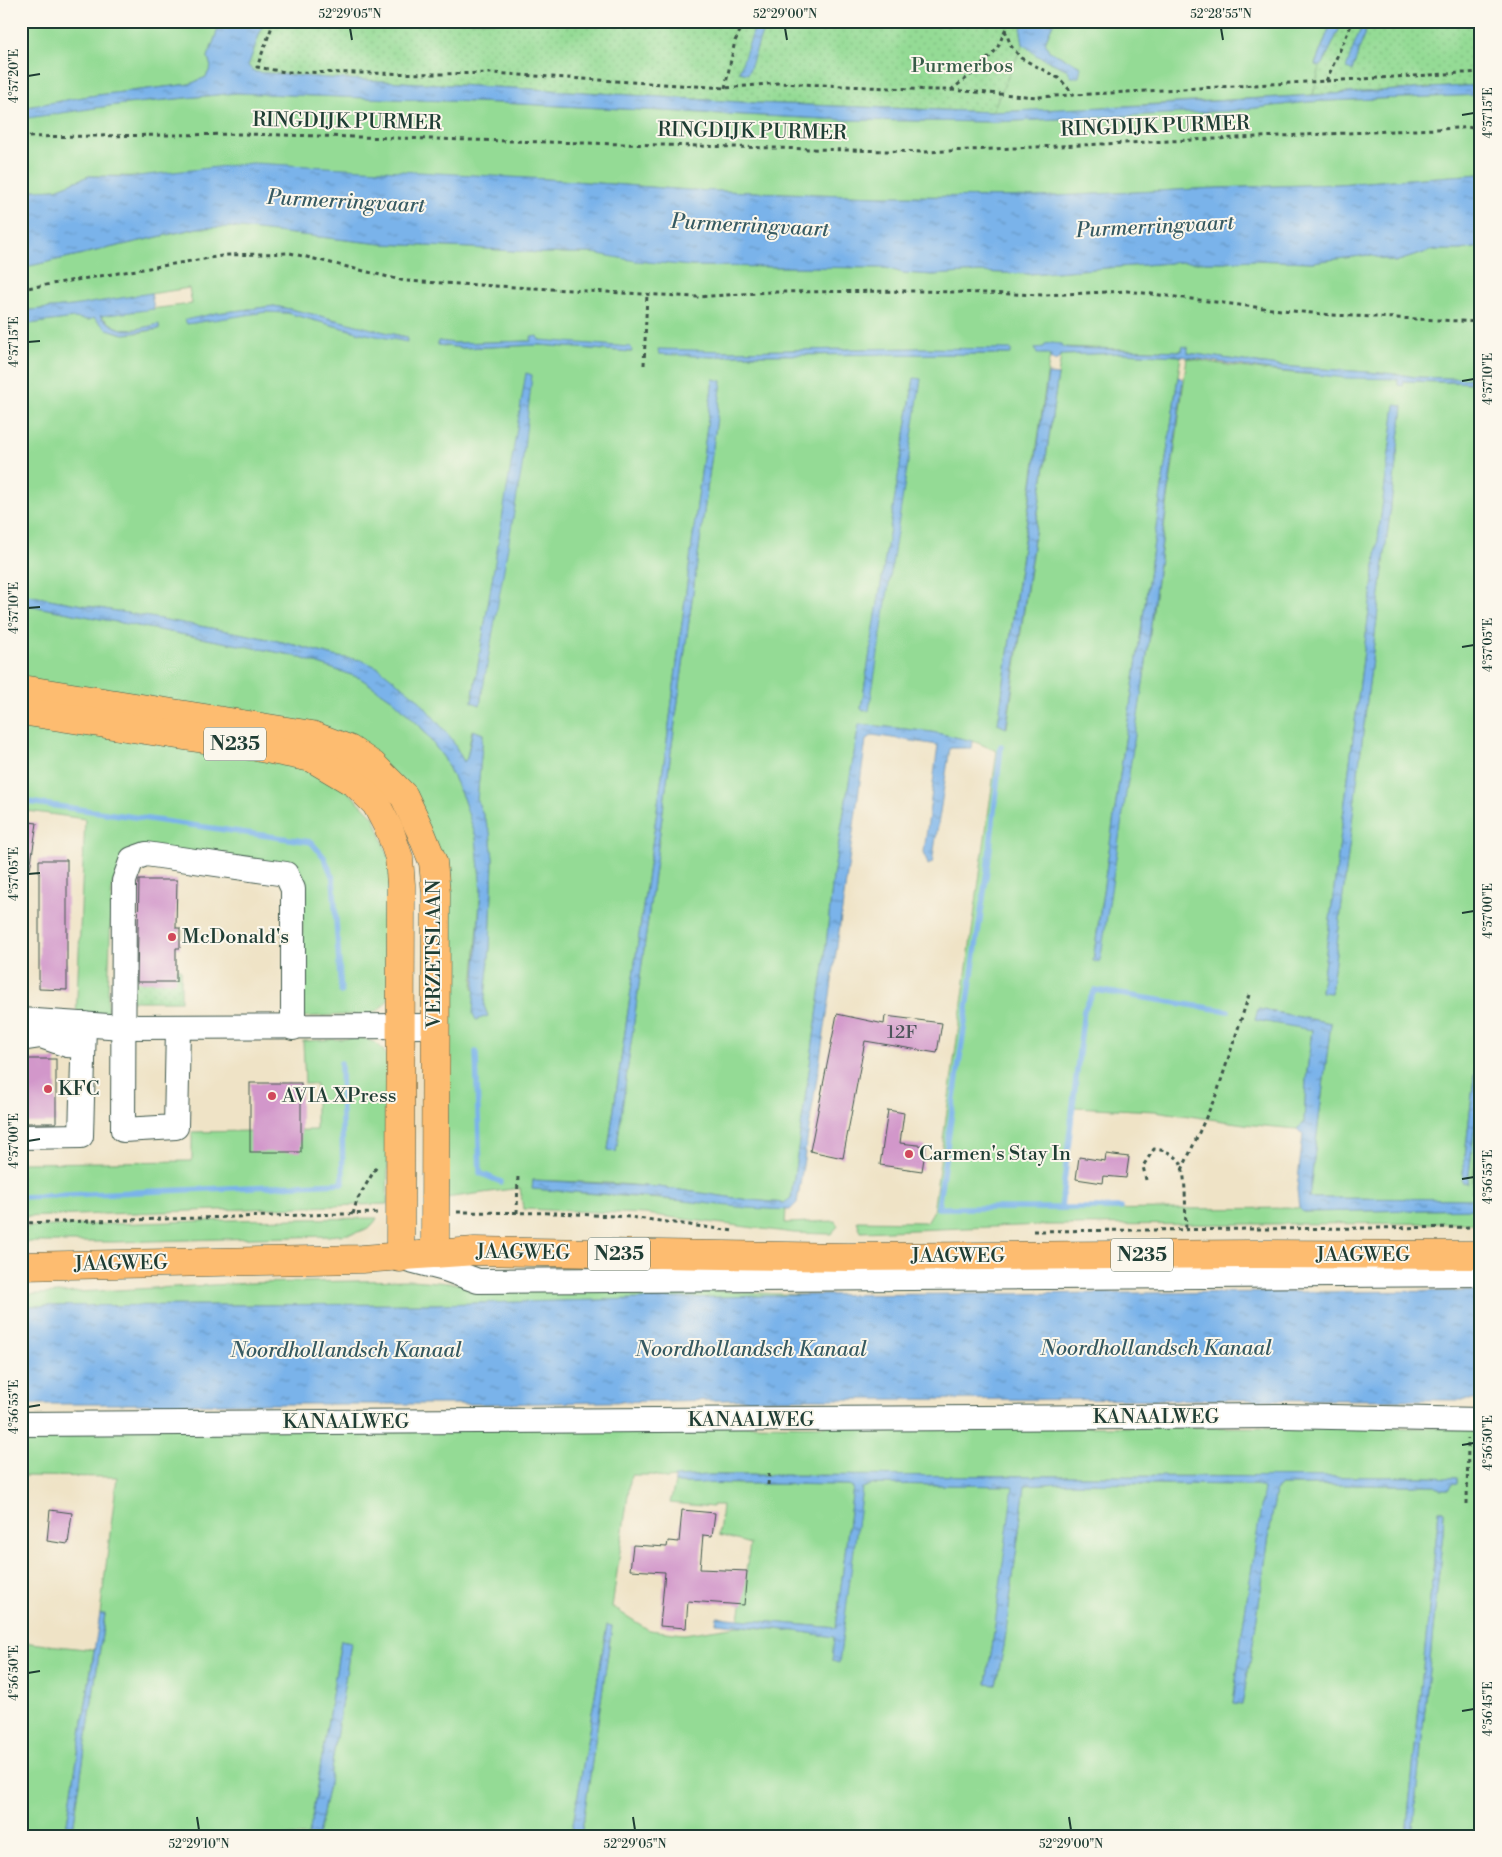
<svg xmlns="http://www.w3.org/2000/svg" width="1502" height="1857" font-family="'Libre Bodoni',serif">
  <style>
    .grass { fill: #94db95; stroke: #5a8c64; fill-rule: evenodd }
    .forest { fill: url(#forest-firs); stroke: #4b7c59 }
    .park { fill: url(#park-dots); stroke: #5a8c64 }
    .water { fill: url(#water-ripples); stroke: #4c788f }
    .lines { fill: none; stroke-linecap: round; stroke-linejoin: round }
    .stream { stroke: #7ab3ea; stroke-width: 5.5 }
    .building { fill: #d297ca }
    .minor-casing { stroke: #3e564a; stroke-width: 26 }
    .major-casing { stroke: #3e564a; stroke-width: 29 }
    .path { stroke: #3e564a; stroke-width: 3; stroke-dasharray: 4 4; stroke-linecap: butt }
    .minor { stroke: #fff; stroke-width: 24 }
    .major { stroke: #fdbc6f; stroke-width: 28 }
    .ticks { fill: none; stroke: #1f3d34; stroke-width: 2 }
    .poi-dot { fill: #d1495b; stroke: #fbf7ec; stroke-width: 2 }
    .labels { text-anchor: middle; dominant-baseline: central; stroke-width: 4; stroke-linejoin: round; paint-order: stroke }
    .number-label { font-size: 18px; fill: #4c545a }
    .shield { fill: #fbf7ec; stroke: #61756b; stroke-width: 1 }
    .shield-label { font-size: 19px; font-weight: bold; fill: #1f3d34 }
    .park-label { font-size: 20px; fill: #365d47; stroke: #fbf7ec }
    .street-label { font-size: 20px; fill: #1f3d34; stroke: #fbf7ec }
    .poi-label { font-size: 20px; fill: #1f3d34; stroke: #fbf7ec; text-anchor: start }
    .water-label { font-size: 21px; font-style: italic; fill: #365a62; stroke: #fbf7ec }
    .neatline { fill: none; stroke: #1f3d34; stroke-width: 2 }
    .ticks-label { font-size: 12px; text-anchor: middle; fill: #1f3d34 }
  </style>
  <defs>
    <pattern id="forest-firs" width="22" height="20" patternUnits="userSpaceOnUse" patternTransform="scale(1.25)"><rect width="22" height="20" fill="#77bb7e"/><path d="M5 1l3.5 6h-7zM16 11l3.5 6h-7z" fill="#619968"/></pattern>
    <pattern id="park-dots" width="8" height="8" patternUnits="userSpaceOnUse" patternTransform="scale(1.25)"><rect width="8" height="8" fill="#94db95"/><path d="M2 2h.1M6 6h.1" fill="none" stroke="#7fbd81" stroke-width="1.8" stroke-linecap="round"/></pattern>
    <pattern id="water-ripples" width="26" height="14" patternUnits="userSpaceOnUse" patternTransform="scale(1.25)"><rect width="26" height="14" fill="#7ab3ea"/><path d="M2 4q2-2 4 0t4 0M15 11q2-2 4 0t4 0" fill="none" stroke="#6393be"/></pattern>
  </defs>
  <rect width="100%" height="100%" fill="#fbf7ec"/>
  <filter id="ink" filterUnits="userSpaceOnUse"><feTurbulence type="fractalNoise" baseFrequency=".02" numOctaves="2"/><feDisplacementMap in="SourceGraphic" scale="10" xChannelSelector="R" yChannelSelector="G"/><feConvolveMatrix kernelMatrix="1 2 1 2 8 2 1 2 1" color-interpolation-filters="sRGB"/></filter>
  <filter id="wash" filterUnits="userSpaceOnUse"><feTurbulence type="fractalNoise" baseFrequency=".0096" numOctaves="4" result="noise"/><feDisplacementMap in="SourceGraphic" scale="20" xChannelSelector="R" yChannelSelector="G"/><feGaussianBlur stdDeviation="1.12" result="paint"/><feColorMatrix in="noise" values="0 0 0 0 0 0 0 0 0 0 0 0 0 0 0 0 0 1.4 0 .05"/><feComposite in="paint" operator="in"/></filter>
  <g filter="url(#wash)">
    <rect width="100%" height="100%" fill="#efe3c6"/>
    <!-- grass -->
    <g class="grass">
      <path d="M23 21H221L208 57 211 67 206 77 190 84 89 96 21 108V29Z"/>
      <path d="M264 21H1022C1019 51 1046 60 1068 70L1081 66 1049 51 1045 43 1054 21H1332L1315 64 1320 67 1313 95 1070 109 992 112 721 100 469 85Z"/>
      <path d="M236 93 500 103 846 120 994 122 1229 111 1308 102 1350 100 1481 95V174L1338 184 1217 188 1037 197 878 196 688 190 547 179 89 176 56 189 21 191V119L23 118 116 105Z"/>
      <path d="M231 227 382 244 472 248 539 253H593L691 266 886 268 903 273 933 275 979 272 1029 274 1182 262H1224L1252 260 1312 262 1369 255 1395 262 1433 250H1460L1481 247V379L1415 377 1397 374 1278 366 1188 353 1182 347V351L1063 347 1050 354 998 724 1007 728 1061 355 1123 353 1181 356 1093 960 1099 962 1145 670 1187 358C1256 372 1328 377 1399 379L1398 385 1403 386 1404 381 1481 383V1016L1462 1182 1468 1183 1481 1074V1122H1479L1472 1192 1481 1191V1199L1309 1198 1331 1023 1259 1009 1255 1020 1312 1029 1306 1080 1304 1124 1297 1129 1244 1124 1155 1111 1074 1107 1059 1210 1299 1208 1303 1212 1481 1209V1223L1043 1225 861 1232 857 1221 927 1222 933 1212 997 751 973 741 932 732 859 724 833 877 824 966 791 1198 785 1203 749 1200 659 1187 607 1183 533 1180V1189L786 1209 785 1223 835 1221 838 1226 831 1234 794 1233 645 1214 523 1209 520 1188 445 1198 443 1036 411 793 21 679V604L292 655 360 678 393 700 420 726 444 758 463 798 476 837 481 889 473 988 488 1016 484 1006 490 948 493 859 490 832 477 800 483 734 472 730 467 758 464 762 451 738 361 660 338 657 287 643 244 634 21 594V325L74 318 88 320 94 318C119 340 128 334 159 329V325C129 328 126 338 100 315L192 304 189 288 73 306 21 311V268L198 228ZM274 306C319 314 362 328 407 337L361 333 287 313 266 312 186 321 217 313ZM538 337 539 340 631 352 539 345 463 348 438 345V341L454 343 531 341ZM919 348 1011 350 1010 354 735 355 712 357 658 350 729 351ZM527 373 480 705 472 701ZM914 378 868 711 861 709ZM713 379 722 381 616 1152 608 1149 667 741ZM1395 406 1403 407 1331 993 1321 991Z"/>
      <path d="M21 719 308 765 332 776 374 817 391 864 388 1000 379 1010 368 1014 302 1017 303 874 128 851 112 885 107 1020 76 1019 85 819 21 810Z"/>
      <path d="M361 1038C378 1042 384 1047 390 1065L387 1204 21 1217V1163L192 1161V1132L316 1130V1084H305L303 1041Z"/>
      <path d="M377 1218C369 1235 344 1234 328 1236L115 1242H21V1227L231 1220Z"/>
      <path d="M412 1280 474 1285H594L804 1295 437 1304 21 1306V1295L250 1283Z"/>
      <path d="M21 1419 847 1426 1481 1428V1477H1475V1483L1481 1484V1836H1412L1443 1532 1444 1510H1439L1406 1836H581L612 1626 607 1625 571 1836H318L328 1789 351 1642 341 1640 309 1836H72L105 1615 100 1614 117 1477 21 1476ZM631 1475H654L665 1479 709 1475 1427 1477 1457 1478V1483L1451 1485 1449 1489H1441L1435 1485H1281L1276 1489 1252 1650 1242 1705 1233 1704 1242 1632 1265 1488 1256 1485 1061 1483 1025 1485 1004 1646 996 1684 986 1683 992 1648 1014 1486 875 1484 861 1488 839 1662 832 1661 835 1637 796 1631 738 1626 684 1634 649 1630 612 1607Z"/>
      <path d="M675 1483 849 1485 853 1487 836 1628 739 1619 750 1544 719 1535 722 1505H713V1507L670 1503Z"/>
      <path d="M21 1642 94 1650 65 1836H21Z"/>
    </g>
    <!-- forest -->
    <path class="forest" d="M1479 1122H1481V1191L1472 1192Z"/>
    <!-- park -->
    <g class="park">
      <path d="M264 21H1022L1021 32 1023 44 992 112 755 103 568 91 327 78 255 72 248 66Z"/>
      <path d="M1343 21H1481V85L1313 95 1320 67 1323 64Z"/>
      <rect x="132" y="969" width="49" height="32"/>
    </g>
    <!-- water -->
    <g class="water">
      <path d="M221 21H264L248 66 255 72 327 78 568 91 755 103 992 112 1150 105 1481 85V95L1350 100 1308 102 1229 111 994 122 846 120 500 103 236 93 116 105 21 119V108L89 96 190 84 206 77 211 67 208 57Z"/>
      <path d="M757 21H766L748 74 739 72Z"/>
      <path d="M1022 21H1054L1045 42 1049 51 1081 66 1079 77H1071L1068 70 1036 55 1023 44 1021 32Z"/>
      <path d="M1332 21H1343L1323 64 1320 67 1315 65Z"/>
      <path d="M1364 21H1369L1352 71 1346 69 1354 45Z"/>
      <path d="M252 163 547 179 688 190 878 196 1037 197 1217 188 1338 184 1481 174V247L1460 250H1433L1395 262 1369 255 1312 262 1252 260 1224 262H1182L1029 274 979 272 933 275 903 273 886 268 691 266 636 261 593 253H539L472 248 382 244 231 227 197 228 21 268V191L56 189 89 176 130 177Z"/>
      <path d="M151 293 154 309 100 316C123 336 132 330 159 324V329L124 334 107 329 94 318 89 320 74 318 21 325V311L73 306Z"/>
      <path d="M274 306C319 314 363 328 407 337V342L361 333 287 313 266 312 187 324 185 320 217 313Z"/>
      <path d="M538 336 539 340 631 347 632 352 539 345 463 348 438 345V341L454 343 531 341V337Z"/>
      <path d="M1051 343 1061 344 1063 347 1069 348 1182 351 1183 346 1188 348V353L1278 366 1397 374 1415 377 1481 379V383L1404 381 1403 386 1398 385V379L1347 378 1269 370 1181 356 1123 353 1061 355 1060 358 1055 361 1050 358V354H1037L1035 348 1044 347 1045 344Z"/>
      <path d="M919 348 1011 349V354L735 355 712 357 659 354 658 349 729 351Z"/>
      <path d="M526 373 532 375 522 467 480 705 472 702Z"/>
      <path d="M1048 374 1058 375 1006 728 998 724Z"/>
      <path d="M1178 377 1183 379 1145 670 1100 962 1093 961Z"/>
      <path d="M914 378 921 379 869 711 861 709Z"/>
      <path d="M713 379 722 381 616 1152 608 1150 667 741Z"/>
      <path d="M1395 405 1403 406 1331 993 1321 992Z"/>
      <path d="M21 594 244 634 287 643 338 657 361 660 379 668 417 698 451 738 464 762 467 758 473 730 483 734 477 800 490 832 493 859 490 948 484 1006 488 1016 476 1020 473 1014 481 889 476 837 463 798 444 758 420 726 393 700 360 678 292 655 21 604Z"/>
      <path d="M859 724 932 732 973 741 972 748H950L932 863 928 865 924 852 938 745 873 735 866 740 829 1002 797 1203 790 1210 747 1208 657 1198 532 1189 533 1180 659 1187 749 1200 784 1203 791 1198 824 966 833 877Z"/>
      <path d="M1258 1009 1331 1023 1309 1198 1481 1199V1209L1303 1212 1299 1208 1297 1189 1303 1135 1297 1129 1304 1123 1306 1080 1312 1030 1255 1020Z"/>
      <path d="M1481 1016V1074L1468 1183 1462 1182Z"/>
      <path d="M1481 1291V1400L782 1399 486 1404H21V1306L437 1304 804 1295Z"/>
      <path d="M709 1475 1427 1477 1457 1478V1484L1451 1485 1449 1489H1441L1435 1485H1281L1276 1489 1252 1650 1242 1705 1233 1704 1242 1632 1264 1488 1256 1485 1061 1483 1025 1485 1004 1646 996 1684 986 1683 992 1648 1013 1486 875 1484 862 1488 839 1663 832 1661 834 1637 796 1631 716 1623 717 1617 836 1628 853 1487 849 1485 675 1483 674 1477Z"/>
      <path d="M1439 1510H1444L1443 1532 1412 1836H1406Z"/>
      <path d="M100 1614H105L72 1836H65Z"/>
      <path d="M607 1625 612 1626 581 1836H571Z"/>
      <path d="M341 1640 351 1642 328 1789 318 1836H309Z"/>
    </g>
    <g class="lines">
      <!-- stream -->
      <g class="stream">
        <path d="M1001 746 989 857 938 1208H1121"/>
        <path d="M21 801 311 842 324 857 333 878 341 992"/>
        <path d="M476 1052 480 1173 501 1182"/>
        <path d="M21 1197 343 1183 341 1063"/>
        <path d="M1061 1208 1084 1010 1095 990 1228 1011"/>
      </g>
    </g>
    <g id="blocks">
      <!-- building -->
      <g class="building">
        <path d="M21 821 37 823 30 869 21 868Z"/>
        <path d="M39 860H67V990L39 989Z"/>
        <path d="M139 880H177L176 928H180V948H176V982H137Z"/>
        <path d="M837 1014 884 1024 885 1016 942 1023 937 1053 865 1041 843 1158 810 1151Z"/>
        <rect x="21" y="1059" width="35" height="64"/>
        <rect x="250" y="1083" width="51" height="69"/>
        <path d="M888 1110 904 1113 900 1143 926 1146 922 1171 880 1165Z"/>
        <path d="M1106 1154 1129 1157 1126 1178 1104 1176 1103 1183 1076 1179 1079 1157 1105 1161Z"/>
        <path d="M50 1510 72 1513 68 1544 47 1541Z"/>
        <path d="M682 1510 715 1513 712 1536 703 1535 700 1569 747 1571 744 1605 688 1601 686 1628 660 1626 665 1572 630 1570 633 1545 667 1547 668 1541 679 1542Z"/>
      </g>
    </g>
  </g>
  <g filter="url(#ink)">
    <use href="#blocks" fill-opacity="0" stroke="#3e564a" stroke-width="1"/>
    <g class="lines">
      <!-- minor casing -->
      <g class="minor-casing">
        <g id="minor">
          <path d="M21 1020 123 1027 435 1026"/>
          <path d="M178 1028 176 1127 123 1130 124 881 132 859 146 854 286 874 293 889V1028"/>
          <path d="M21 1039 41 1036 67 1045 82 1046"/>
          <path d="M21 1137 81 1136 84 1024"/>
          <path d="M406 1259 448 1270 478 1281 1481 1274"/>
          <path d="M21 1424 1282 1416 1481 1420"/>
        </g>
      </g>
      <!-- major casing -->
      <g class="major-casing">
        <g id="major">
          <path d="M21 689 312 735 349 749 373 765 404 796 420 830 433 862 436 893 435 1254"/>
          <path d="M21 711 256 747 312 758 356 784 376 804 390 831 399 858 401 885 400 1258"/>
          <path d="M21 1266 362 1259 475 1251 848 1257 1253 1254 1481 1255"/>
        </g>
      </g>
      <!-- path -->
      <g class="path">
        <path d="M274 21 257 67 285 72 441 74 490 73 725 88 778 83 934 90H951L977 70 997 49 1009 21"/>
        <path d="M1005 30 1011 46 1021 58 1060 79 1074 95"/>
        <path d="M1326 81 1481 72"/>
        <path d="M725 88 735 41 745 21"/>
        <path d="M951 90 1037 97 1326 81 1353 21"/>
        <path d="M21 137 244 134 925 152 1481 127"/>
        <path d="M21 289 228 255 290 253 405 281 697 297 771 292 920 291 1045 295 1127 291 1272 309 1332 315 1481 322"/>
        <path d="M644 365 647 294"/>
        <path d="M1182 1170 1217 1093 1249 995"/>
        <path d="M1146 1180 1143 1166 1154 1149C1164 1150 1171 1152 1179 1160 1187 1169 1185 1217 1186 1231"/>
        <path d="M457 1212 558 1213 630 1217 734 1231"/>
        <path d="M517 1213 518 1175"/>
        <path d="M353 1214 357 1200 377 1166"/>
        <path d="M21 1223 378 1213"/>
        <path d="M1033 1231 1481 1227"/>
        <path d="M768 1485 769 1473"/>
        <path d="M1467 1504 1468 1439"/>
      </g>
      <!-- minor -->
      <use href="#minor" class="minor"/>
      <!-- major -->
      <use href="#major" class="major"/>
    </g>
  </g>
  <!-- ticks -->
  <path class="ticks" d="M350 28 352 40M785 28 787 40M1221 28 1223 40M28 76 40 74M1462 115 1474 113M28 342 40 341M1462 381 1474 379M28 608 40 607M1462 647 1474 645M28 874 40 873M1462 913 1474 911M28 1141 40 1139M1462 1179 1474 1177M28 1407 40 1405M1462 1445 1474 1443M28 1673 40 1671M1462 1711 1474 1709M197 1817 199 1830M633 1817 635 1830M1069 1817 1071 1830"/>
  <!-- markers -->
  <g class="poi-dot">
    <circle cx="172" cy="937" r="5"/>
    <circle cx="48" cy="1089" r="5"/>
    <circle cx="272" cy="1096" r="5"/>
    <circle cx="909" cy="1154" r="5"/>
  </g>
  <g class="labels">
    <!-- number labels -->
    <g class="number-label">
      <text x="902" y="1032">12F</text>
    </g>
    <!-- shield labels -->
    <g class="shield">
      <rect x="204" y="727.5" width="62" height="33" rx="4"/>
      <rect x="588" y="1237.5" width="62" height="33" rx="4"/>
      <rect x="1111" y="1238.5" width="62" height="33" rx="4"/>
    </g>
    <g class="shield-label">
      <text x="235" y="744">N235</text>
      <text x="619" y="1254">N235</text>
      <text x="1142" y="1255">N235</text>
    </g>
    <!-- park labels -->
    <g class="park-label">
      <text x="962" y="66">Purmerbos</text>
    </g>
    <!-- street labels -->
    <g class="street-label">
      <text transform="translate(347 122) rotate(1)">RINGDIJK PURMER</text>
      <text transform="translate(1155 127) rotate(-2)">RINGDIJK PURMER</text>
      <text transform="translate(752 132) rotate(1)">RINGDIJK PURMER</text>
      <text transform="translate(434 954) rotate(-90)">VERZETSLAAN</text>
      <text transform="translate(523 1253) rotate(1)">JAAGWEG</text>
      <text x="1363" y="1255">JAAGWEG</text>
      <text x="958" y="1256">JAAGWEG</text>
      <text transform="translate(121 1264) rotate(-1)">JAAGWEG</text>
      <text x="1156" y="1417">KANAALWEG</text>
      <text x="751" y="1420">KANAALWEG</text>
      <text x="346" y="1422">KANAALWEG</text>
    </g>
    <!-- poi labels -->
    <g class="poi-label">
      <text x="182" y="937">McDonald's</text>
      <text x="58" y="1089">KFC</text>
      <text x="282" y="1096">AVIA XPress</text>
      <text x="919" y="1154">Carmen's Stay In</text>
    </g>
    <!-- water labels -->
    <g class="water-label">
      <text transform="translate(346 202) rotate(3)">Purmerringvaart</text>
      <text transform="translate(750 226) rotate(3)">Purmerringvaart</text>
      <text transform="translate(1155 227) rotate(-3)">Purmerringvaart</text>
      <text x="1156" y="1349">Noordhollandsch Kanaal</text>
      <text x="751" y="1350">Noordhollandsch Kanaal</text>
      <text x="346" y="1351">Noordhollandsch Kanaal</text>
    </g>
  </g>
  <!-- margin -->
  <rect width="1502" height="1857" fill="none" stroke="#fbf7ec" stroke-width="55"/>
  <rect x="28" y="28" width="1446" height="1802" class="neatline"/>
  <g class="ticks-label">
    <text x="350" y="18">52°29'05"N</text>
    <text x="785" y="18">52°29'00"N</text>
    <text x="1221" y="18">52°28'55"N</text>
    <text transform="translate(14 76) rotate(-90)" y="4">4°57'20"E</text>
    <text transform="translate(1488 113) rotate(-90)" y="4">4°57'15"E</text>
    <text transform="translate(14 342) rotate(-90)" y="4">4°57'15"E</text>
    <text transform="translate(1488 379) rotate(-90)" y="4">4°57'10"E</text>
    <text transform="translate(14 608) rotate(-90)" y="4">4°57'10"E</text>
    <text transform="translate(1488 645) rotate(-90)" y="4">4°57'05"E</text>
    <text transform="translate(14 874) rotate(-90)" y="4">4°57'05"E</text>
    <text transform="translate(1488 911) rotate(-90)" y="4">4°57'00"E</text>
    <text transform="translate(14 1141) rotate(-90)" y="4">4°57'00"E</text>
    <text transform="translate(1488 1177) rotate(-90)" y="4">4°56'55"E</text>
    <text transform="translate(14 1407) rotate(-90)" y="4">4°56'55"E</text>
    <text transform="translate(1488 1443) rotate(-90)" y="4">4°56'50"E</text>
    <text transform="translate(14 1673) rotate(-90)" y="4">4°56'50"E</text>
    <text transform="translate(1488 1709) rotate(-90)" y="4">4°56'45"E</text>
    <text x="199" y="1848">52°29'10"N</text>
    <text x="635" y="1848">52°29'05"N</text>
    <text x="1071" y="1848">52°29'00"N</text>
  </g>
</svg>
